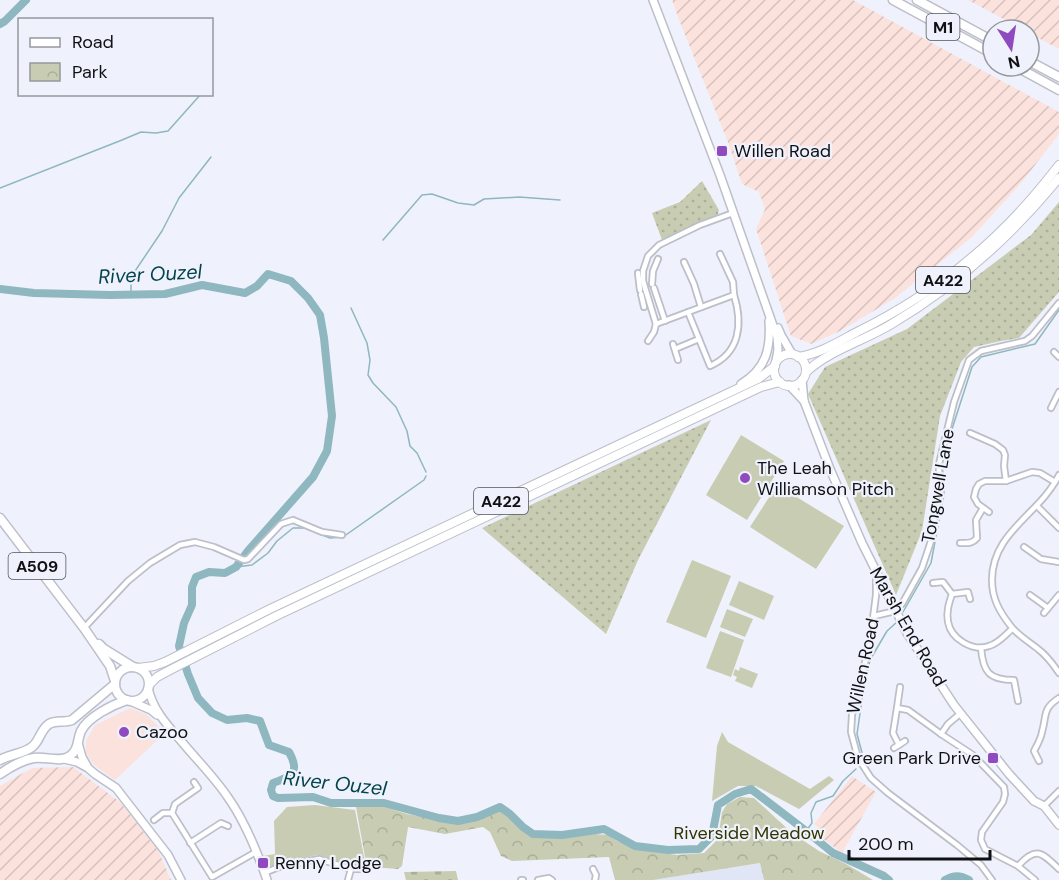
<svg xmlns="http://www.w3.org/2000/svg" width="1059" height="880" font-family="'DM Sans',sans-serif">
  <style>
    .commercial { fill: #fce2dd }
    .industrial { fill: url(#industrial-furrows) }
    .built { fill: #e0e6f6 }
    .grass { fill: url(#grass-dots) }
    .cemetery { fill: url(#cemetery-stones) }
    .park { fill: url(#park-crowns) }
    .garden { fill: #c8ccb2 }
    .lines { fill: none; stroke-linecap: round; stroke-linejoin: round }
    .stream { stroke: #8fb7bf; stroke-width: 1.5 }
    .river { stroke: #8fb7bf; stroke-width: 8 }
    .street-casing { stroke: #bcbfc9; stroke-width: 8 }
    .secondary-casing { stroke: #bcbfc9; stroke-width: 10 }
    .primary-casing { stroke: #bcbfc9; stroke-width: 10 }
    .highway-casing { stroke: #bcbfc9; stroke-width: 11 }
    .street { stroke: #fff; stroke-width: 4.5 }
    .secondary { stroke: #fff; stroke-width: 7 }
    .primary { stroke: #fff; stroke-width: 8 }
    .highway { stroke: #fff; stroke-width: 8 }
    .poi-dot { fill: #8e4abe; stroke: #eff2fc; stroke-width: 2 }
    .labels { text-anchor: middle; dominant-baseline: central; stroke-width: 4.5; stroke-linejoin: round; paint-order: stroke }
    .shield { fill: #eff2fc; stroke: #53545a; stroke-width: 1.5 }
    .shield-label { font-size: 16px; font-weight: bold; fill: #101114 }
    .poi-label { font-size: 18px; fill: #101114; stroke: #eff2fc; text-anchor: start }
    .street-label { font-size: 18px; fill: #101114; stroke: #eff2fc }
    .park-label { font-size: 18px; fill: #313500; stroke: #eff2fc }
    .water-label { font-size: 20px; font-style: italic; fill: #03434c; stroke: #eff2fc }
  </style>
  <defs>
    <pattern id="industrial-furrows" width="10" height="10" patternUnits="userSpaceOnUse" patternTransform="scale(1.5)"><rect width="10" height="10" fill="#fce2dd"/><path d="M-1 1l2-2M0 10L10 0M9 11l2-2" fill="none" stroke="#d7c1bd"/></pattern>
    <pattern id="grass-dots" width="8" height="8" patternUnits="userSpaceOnUse" patternTransform="scale(1.5)"><rect width="8" height="8" fill="#c8ccb2"/><path d="M2 2h.1M6 6h.1" fill="none" stroke="#abae98" stroke-width="1.8" stroke-linecap="round"/></pattern>
    <pattern id="cemetery-stones" width="16" height="16" patternUnits="userSpaceOnUse" patternTransform="scale(1.5)"><rect width="16" height="16" fill="#c8ccb2"/><path d="M2 7V4a2 2 0 0 1 4 0v3zM10 15v-3a2 2 0 0 1 4 0v3z" fill="#abae98"/></pattern>
    <pattern id="park-crowns" width="20" height="18" patternUnits="userSpaceOnUse" patternTransform="scale(1.5)"><rect width="20" height="18" fill="#c8ccb2"/><path d="M2 6a3 3 0 1 1 6 0M12 15a3 3 0 1 1 6 0" fill="none" stroke="#abae98"/></pattern>
  </defs>
  <rect width="100%" height="100%" fill="#eff2fc"/>
  <!-- commercial -->
  <path class="commercial" d="M130 708 146 714 165 733 115 780 94 765 86 753V741L95 725Z"/>
  <!-- industrial -->
  <g class="industrial">
    <path d="M672 0H853L1059 112V134L1022 182 971 238 895 298 840 331 811 344 791 336 756 229 765 209 759 192 742 184 729 145 678 17Z"/>
    <path d="M968 0H1059V49L1029 33V30H1024Z"/>
    <path d="M73 767 120 802 158 850 171 880H0V786L32 768Z"/>
    <path d="M852 776 876 792 842 853 821 837 824 832 814 824Z"/>
  </g>
  <!-- built -->
  <path class="built" d="M760 863 764 880H653Z"/>
  <!-- grass -->
  <g class="grass">
    <path d="M702 181 719 210 717 217 662 240 652 213 680 202Z"/>
    <path d="M1059 202V292L1019 338 1001 341 974 347 961 362 940 416 922 531 896 595 808 394 825 367 907 329 1031 235Z"/>
    <path d="M711 420 638 560 606 634 482 528Z"/>
  </g>
  <!-- cemetery -->
  <path class="cemetery" d="M456 871 458 880H406L404 872Z"/>
  <!-- park -->
  <path class="park" d="M740 797 754 798 792 833 819 851 846 864 873 880H764L760 863 653 880H615L609 857 512 861 501 856 490 832 483 827 445 834 408 827 402 866 398 869 385 868H367L356 807 382 806 407 814 455 823 477 819 496 812H502L527 834 549 838 595 834 608 835 617 841 636 849 677 855 704 853 718 839 722 812 727 804Z"/>
  <!-- garden -->
  <g class="garden">
    <path d="M741 435 784 461 747 520 706 495Z"/>
    <path d="M777 485 844 526 816 569 750 527Z"/>
    <path d="M692 560 731 576 706 638 666 622Z"/>
    <path d="M739 581 774 596 764 620 729 605Z"/>
    <path d="M727 609 753 619 745 637 720 627Z"/>
    <path d="M720 631 744 640 731 677 706 668Z"/>
    <path d="M740 667 758 674 752 688 735 681 737 677 733 675 735 669 739 671Z"/>
    <path d="M722 732 728 742 810 789 829 776 834 780 799 809 756 786H738L712 801 717 746Z"/>
    <path d="M315 805 355 810 366 867H352L317 855 267 867 263 856 275 854 274 821 287 807Z"/>
  </g>
  <g class="lines">
    <!-- stream -->
    <g class="stream">
      <path d="M0 188 122 140 141 132 156 133 168 131 201 94"/>
      <path d="M383 240 422 195 432 194 458 203 474 205 484 199 519 197 560 200"/>
      <path d="M131 295V277L162 231 179 198 211 157"/>
      <path d="M351 308 367 343 370 360 368 375 373 383 396 407 407 431 410 446 417 453 426 472"/>
      <path d="M236 567 252 565 268 553 277 541 293 528H305L330 538 343 537 424 480 426 476"/>
      <path d="M903 612 931 563 944 494 942 460 972 367 981 357 1035 344 1059 310"/>
      <path d="M864 760 857 734 863 693 870 660 887 631 897 622"/>
      <path d="M806 831 812 823 811 813 816 802 833 796 843 781 856 769"/>
    </g>
    <!-- river -->
    <g class="river">
      <path d="M0 24 5 21 26 0"/>
      <path d="M0 289 34 293 110 295 165 294 202 285 245 293 257 286 268 274 291 281 308 298 320 315 324 338 332 416 327 451 313 477 248 551 236 567 225 573 209 572 196 577 192 587V605L184 623 179 646 188 674 198 698 212 713 227 720 247 718 260 721 269 745 289 752C300 772 293 776 273 783L271 790 273 796 278 798 313 797 331 803H384L439 818 458 821 477 817 500 807 510 814 523 827 533 834 562 835 604 829 635 846 668 850 699 849 712 836 718 805 735 794 751 789 806 831 833 853 884 876 889 880"/>
      <path d="M945 880C954 875 960 875 969 880"/>
    </g>
    <!-- street casing -->
    <g class="street-casing">
      <g id="street">
        <path d="M684 262 694 284 701 307"/>
        <path d="M638 273 640 290"/>
        <path d="M652 284 653 271 658 259"/>
        <path d="M654 288 665 321"/>
        <path d="M641 294 644 307"/>
        <path d="M688 312 710 366C740 353 743 324 734 295"/>
        <path d="M656 324 643 281V271L648 256 659 245 700 225 733 213"/>
        <path d="M656 324 734 295 733 282 720 254"/>
        <path d="M648 341 654 332 656 324"/>
        <path d="M673 344 678 360"/>
        <path d="M675 349 699 339"/>
        <path d="M1054 352 1059 357"/>
        <path d="M1051 408 1059 392"/>
        <path d="M970 433 995 444 1003 450 1005 455 1004 466 1006 481"/>
        <path d="M1059 475C1040 514 992 532 992 580 992 598 999 611 1010 625 1017 635 1028 641 1038 649 1046 655 1053 664 1059 673"/>
        <path d="M1037 506 1059 528"/>
        <path d="M989 512 978 504 974 497 976 489 979 484 985 481H1006L1032 472 1040 473 1055 482"/>
        <path d="M960 543C967 543 972 544 977 538L976 520 983 508"/>
        <path d="M1024 547 1041 559 1059 562"/>
        <path d="M876 573V595L870 642 852 715 851 732 858 758 871 778 888 793 957 845 981 865 992 880"/>
        <path d="M933 583 943 582 952 594C949 603 946 612 948 622 951 639 973 652 989 646 999 643 1005 635 1012 629"/>
        <path d="M952 594 968 592 970 599"/>
        <path d="M1030 595 1048 608"/>
        <path d="M1044 613 1059 595"/>
        <path d="M874 616 891 612 902 604 922 568 931 541 939 491V464L954 402 969 360 981 351 1025 341 1032 336 1059 303"/>
        <path d="M84 628 128 581 150 563 180 545 195 542 214 547 244 560 248 559 281 524 293 520 322 532 342 535"/>
        <path d="M981 648C983 672 989 680 1014 680L1018 701"/>
        <path d="M897 708 900 687"/>
        <path d="M941 734 948 724 961 713"/>
        <path d="M899 745 893 733 897 708 908 710 941 734 973 755 1004 787 1005 794 1003 802 982 832 981 840 985 849 1018 866 1035 880"/>
        <path d="M894 748 905 741"/>
        <path d="M1039 761 1034 751C1037 745 1041 739 1042 732 1047 715 1042 709 1059 698"/>
        <path d="M194 782 198 788 175 804 172 813 212 877 256 852"/>
        <path d="M1044 806 1059 791"/>
        <path d="M154 820 163 813H172"/>
        <path d="M190 843 221 823 228 826"/>
        <path d="M1018 866C1036 846 1041 852 1059 869"/>
        <path d="M593 869 596 875 595 880"/>
        <path d="M264 873 279 867 319 859 351 869H367"/>
        <path d="M348 880 351 869"/>
        <path d="M521 880H523"/>
        <path d="M538 880 549 878 552 880"/>
      </g>
    </g>
    <!-- secondary casing -->
    <g class="secondary-casing">
      <g id="secondary">
        <path d="M653 0 720 175 777 337 778 350 775 366"/>
        <path d="M778 328 781 335 792 354"/>
        <path d="M802 380 804 401 830 469 862 543 907 633 954 705 1009 774 1034 801 1044 806 1059 825"/>
        <path d="M741 384C766 369 771 349 769 321"/>
        <path d="M789 385 804 401"/>
        <path d="M148 688C153 710 167 725 182 742 197 760 214 777 227 796 245 821 257 851 267 880"/>
        <path d="M130 701 151 710 157 715"/>
        <path d="M78 743 82 757 87 766"/>
        <path d="M64 759 77 762 88 768 95 774 116 788 168 855 181 880"/>
      </g>
    </g>
    <!-- primary casing -->
    <g class="primary-casing">
      <g id="primary">
        <circle cx="790" cy="370" r="16"/>
        <path d="M798 357C819 354 838 342 857 332 920 301 977 259 1024 207 1036 194 1048 179 1059 165"/>
        <path d="M806 372C830 350 863 341 890 325 956 286 1010 238 1059 178"/>
        <path d="M138 668 154 666 165 662 270 609 758 379 775 366"/>
        <path d="M149 685 157 677 170 670 276 616 761 387 780 382"/>
      </g>
    </g>
    <!-- highway casing -->
    <g class="highway-casing">
      <g id="highway">
        <path d="M893 0 993 54"/>
        <path d="M917 0 993 41"/>
        <path d="M1029 61 1059 77"/>
        <path d="M1015 66 1059 90"/>
        <path d="M0 518 84 628 110 666 115 681"/>
        <path d="M99 644 104 649 133 667"/>
        <circle cx="132" cy="684" r="17"/>
        <path d="M0 760C10 754 23 754 32 747 40 741 40 730 49 724 56 720 65 723 72 720L115 684"/>
        <path d="M0 774C10 767 22 760 34 758 45 756 60 763 70 756 79 750 77 740 81 731 88 717 112 705 127 700"/>
      </g>
    </g>
    <!-- street -->
    <use href="#street" class="street"/>
    <!-- secondary -->
    <use href="#secondary" class="secondary"/>
    <!-- primary -->
    <use href="#primary" class="primary"/>
    <!-- highway -->
    <use href="#highway" class="highway"/>
  </g>
  <!-- markers -->
  <g class="poi-dot">
    <rect x="716" y="145" width="12" height="12" rx="3"/>
    <circle cx="745" cy="478" r="6"/>
    <circle cx="124" cy="732" r="6"/>
    <rect x="987" y="752" width="12" height="12" rx="3"/>
    <rect x="257" y="857" width="12" height="12" rx="3"/>
  </g>
  <g class="labels">
    <!-- shield labels -->
    <g class="shield">
      <rect x="926.5" y="14" width="33" height="26" rx="4.5"/>
      <rect x="916" y="267" width="54" height="26" rx="4.5"/>
      <rect x="474" y="488" width="54" height="26" rx="4.5"/>
      <rect x="8.5" y="553" width="57" height="26" rx="4.5"/>
    </g>
    <g class="shield-label">
      <text x="943" y="27">M1</text>
      <text x="943" y="280">A422</text>
      <text x="501" y="501">A422</text>
      <text x="37" y="566">A509</text>
    </g>
    <!-- poi labels -->
    <g class="poi-label">
      <text x="734" y="151">Willen Road</text>
      <text x="757" y="468">The Leah<tspan x="757" dy="21">Williamson Pitch</tspan></text>
      <text x="136" y="732">Cazoo</text>
      <text x="981" y="758" text-anchor="end">Green Park Drive</text>
      <text x="275" y="863">Renny Lodge</text>
    </g>
    <!-- street labels -->
    <g class="street-label">
      <text transform="translate(938 486) rotate(-80)">Tongwell Lane</text>
      <text transform="translate(908 627) rotate(60)">Marsh End Road</text>
      <text transform="translate(863 666) rotate(-78)">Willen Road</text>
    </g>
    <!-- park labels -->
    <g class="park-label">
      <text x="749" y="833">Riverside Meadow</text>
    </g>
    <!-- water labels -->
    <g class="water-label">
      <text transform="translate(150 274) rotate(-3)">River Ouzel</text>
      <text transform="translate(335 783) rotate(6)">River Ouzel</text>
    </g>
  </g>
  <!-- legend -->
  <rect x="18" y="18" width="195" height="78" fill="#eff2fc" stroke="#96989f" stroke-width="1.5"/>
  <rect x="30" y="38" width="30" height="9" fill="#ffffff" stroke="#96989f" stroke-width="1.5"/>
  <text x="72" y="48" font-size="18" fill="#101114">Road</text>
  <rect x="30" y="63" width="30" height="18" fill="url(#park-crowns)" stroke="#96989f" stroke-width="1.5"/>
  <text x="72" y="78" font-size="18" fill="#101114">Park</text>
  <!-- north arrow -->
  <g transform="translate(1011 48) rotate(168)"><circle r="28" fill="#eff2fc" stroke="#96989f" stroke-width="1.5"/>
  <path d="M0-4.5L10 22L0 15L-10 22Z" fill="#8e4abe"/>
  <text y="-9" font-size="16" font-weight="bold" text-anchor="middle" fill="#101114">N</text>
  </g>
  <!-- scale -->
  <path d="M849 850v9h141v-9" fill="none" stroke="#101114" stroke-width="3"/>
  <text x="858" y="850" font-size="18" fill="#101114" stroke="#eff2fc" stroke-width="4.5" paint-order="stroke">200 m</text>
</svg>
